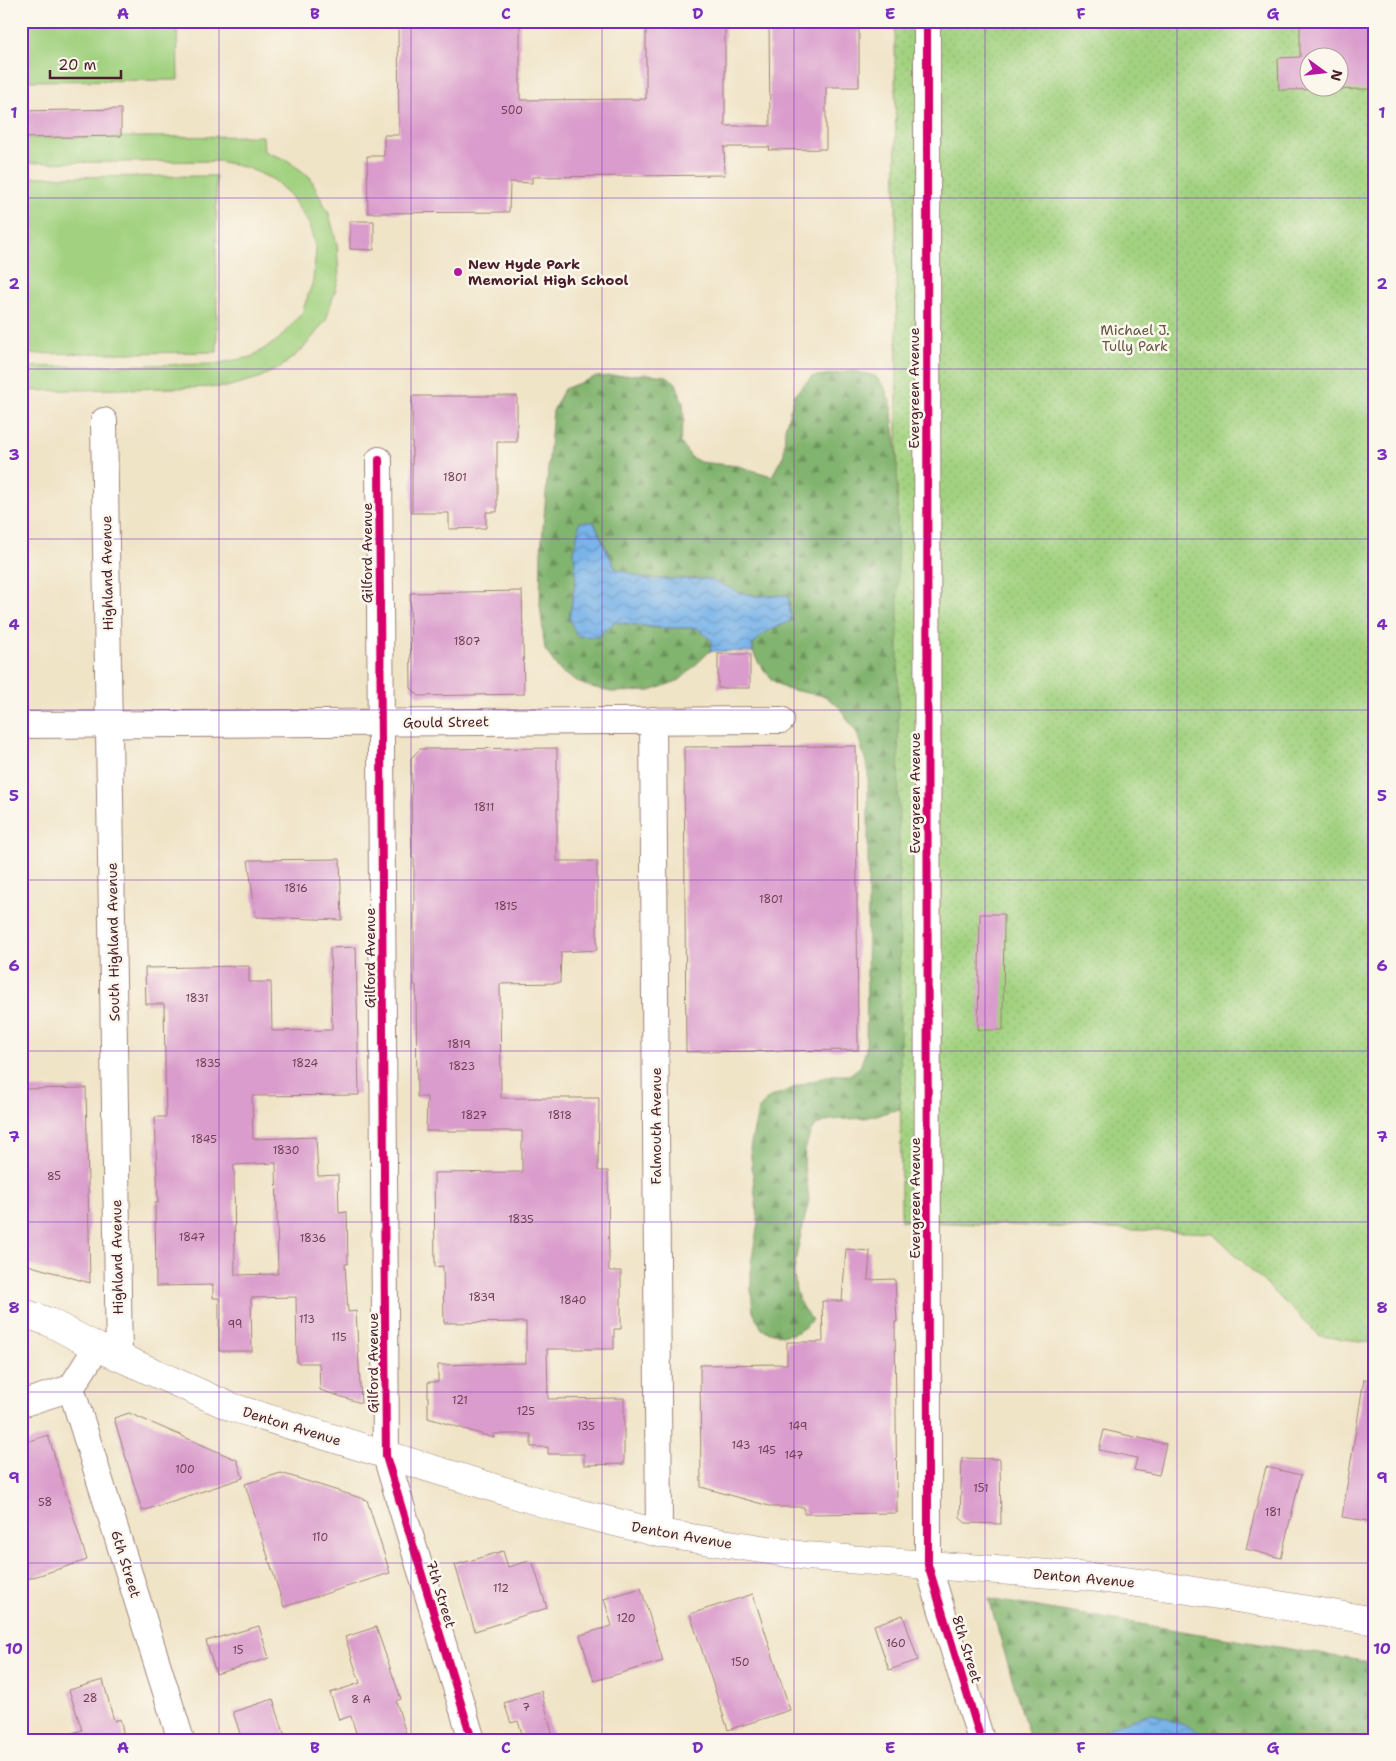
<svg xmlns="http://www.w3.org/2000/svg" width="1396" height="1761" font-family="'Shantell Sans',sans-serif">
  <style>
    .grass { fill: #a2d280; stroke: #767856 }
    .forest { fill: url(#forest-firs); stroke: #666a4c }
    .park { fill: url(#park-dots); stroke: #767856; fill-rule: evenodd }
    .water { fill: url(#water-waves); stroke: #61698a }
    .building { fill: #da9ccc; fill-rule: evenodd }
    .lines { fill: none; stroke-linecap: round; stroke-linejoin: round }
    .minor-casing { stroke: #9d8279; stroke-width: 28 }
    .secondary-casing { stroke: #9d8279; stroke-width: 29 }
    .minor { stroke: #fff; stroke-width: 26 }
    .secondary { stroke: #fff; stroke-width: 28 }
    .cycleway-casing { stroke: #fbf7ec; stroke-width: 11 }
    .cycleway { stroke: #d6006c; stroke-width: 8 }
    .grid { fill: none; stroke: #7b2cbf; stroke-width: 1; stroke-opacity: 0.55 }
    .poi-dot { fill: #b5179e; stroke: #fbf7ec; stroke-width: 2 }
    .labels { text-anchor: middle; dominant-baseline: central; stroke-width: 5; stroke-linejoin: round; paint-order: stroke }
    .number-label { font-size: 11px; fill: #6e3e53 }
    .poi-label { font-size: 14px; font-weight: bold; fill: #4a1f2b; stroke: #fbf7ec; text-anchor: start }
    .park-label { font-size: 14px; fill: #645544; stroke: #fbf7ec }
    .street-label { font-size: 14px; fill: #4a1f2b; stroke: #fbf7ec }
    .neatline { fill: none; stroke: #7b2cbf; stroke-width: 2 }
    .grid-label { font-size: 16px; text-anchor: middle; font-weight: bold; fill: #7b2cbf }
  </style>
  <defs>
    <pattern id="forest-firs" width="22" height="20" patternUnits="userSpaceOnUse" patternTransform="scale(1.25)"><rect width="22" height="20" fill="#81b46e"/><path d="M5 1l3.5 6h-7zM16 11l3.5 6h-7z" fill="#6c925b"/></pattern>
    <pattern id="park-dots" width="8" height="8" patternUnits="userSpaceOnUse" patternTransform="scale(1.25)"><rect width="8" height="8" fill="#a2d280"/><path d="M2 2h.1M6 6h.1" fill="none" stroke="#8db46f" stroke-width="1.8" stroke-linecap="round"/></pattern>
    <pattern id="water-waves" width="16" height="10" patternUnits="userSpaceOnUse" patternTransform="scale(1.25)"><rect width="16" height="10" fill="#78b3e9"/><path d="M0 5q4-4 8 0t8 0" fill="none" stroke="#6491bd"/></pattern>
  </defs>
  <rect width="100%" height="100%" fill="#fbf7ec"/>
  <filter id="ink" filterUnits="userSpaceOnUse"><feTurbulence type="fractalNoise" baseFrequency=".02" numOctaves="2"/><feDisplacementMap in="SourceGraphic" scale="10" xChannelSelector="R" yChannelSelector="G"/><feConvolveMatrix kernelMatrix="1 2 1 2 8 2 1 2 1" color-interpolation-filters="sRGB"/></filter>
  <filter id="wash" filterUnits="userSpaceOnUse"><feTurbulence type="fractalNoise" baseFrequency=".0096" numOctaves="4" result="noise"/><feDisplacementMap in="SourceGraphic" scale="20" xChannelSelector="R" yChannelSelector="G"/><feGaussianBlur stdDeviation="1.12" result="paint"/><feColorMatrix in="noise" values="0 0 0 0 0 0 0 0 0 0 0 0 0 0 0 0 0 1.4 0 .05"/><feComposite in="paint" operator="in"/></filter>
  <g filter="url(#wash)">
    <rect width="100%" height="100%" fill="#f0e4c7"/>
    <!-- grass -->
    <g class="grass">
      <path d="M21 21H177L178 80 21 81Z"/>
      <path d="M263 136 264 151 287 160 310 177 329 214 337 244 339 278 326 320 303 349 281 367 259 378 226 387 21 391V367L215 364 251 357 278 340 302 313 313 281 316 250 309 224 291 196 274 180 248 168 219 161 21 163V138Z"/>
      <path d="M216 176 217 352 21 354V177Z"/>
    </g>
    <!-- forest -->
    <g class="forest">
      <path d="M853 371 875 376 884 386 891 405 896 446 904 563 907 890 900 1109 865 1118 830 1120 817 1125 811 1132 805 1148 804 1166 807 1182 809 1200 797 1252 794 1273 796 1291 802 1307 812 1320C795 1338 784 1338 762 1329L753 1312 751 1289V1264L758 1223 750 1148 758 1111 768 1098 803 1084 832 1075H849L860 1067 866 1050 868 903V769L857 733 839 707 825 696 786 689 772 680 758 662 753 652V644L764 633 791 621 788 596H758L738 592 709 579H646L615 568 594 522 574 551 576 578 569 618 598 637 613 622 659 628H697L712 641 710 651 680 680 650 691 611 692 584 685 561 672 545 650 540 605 541 552 553 411 564 389 595 377 647 374 667 376 676 383 683 403 684 418 680 442 691 457 700 462 738 466 772 476 784 454 785 428 795 394 811 377Z"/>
      <path d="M989 1599 1375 1663V1740H1214L1189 1727H1111V1740H1030Z"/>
    </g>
    <!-- park -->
    <path class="park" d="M895 21H1375V1343L1320 1336 1213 1233 901 1221ZM1308 58H1338V88H1308Z"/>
    <!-- water -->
    <g class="water">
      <path d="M580 522H594L615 568 646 579H710L738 592 758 596 788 595 791 621 764 633 753 644V652L710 651 712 641 697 628H659L614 622 598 637 577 636 569 618 576 578 574 551Z"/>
      <path d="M1151 1713 1189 1727 1214 1740H1111V1727Z"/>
    </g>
    <g id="blocks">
      <!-- building -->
      <g class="building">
        <path d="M398 21H520V100L646 99V21H725V126H770L769 21H859V87H826V149L769 150 770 147H724L725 175 532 177V183L510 182 509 212 368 213 367 156H384V135H399Z"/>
        <path d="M1300 21H1375V89L1279 90 1278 58 1300 57ZM1308 58H1338V88H1308Z"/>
        <path d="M121 109V136L21 138V111Z"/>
        <path d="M350 221H374V250L350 249Z"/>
        <path d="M412 396H517V442H497V512H486V528L449 529V513H412Z"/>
        <path d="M522 591 524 694 419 696 411 688 410 593Z"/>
        <rect x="718" y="654" width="32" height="34"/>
        <path d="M856 746 858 1050 686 1052 684 747Z"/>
        <path d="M557 748V861H597V950L561 952 560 983 500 984 501 1098H599L598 1171H608L609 1271H621V1329H614V1349H547L548 1399 624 1398V1464L584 1465V1454H548V1447H531V1434H493L494 1438 428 1418V1382H438V1365L526 1363V1322L444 1323 443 1266 435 1267 434 1173 522 1172V1131H426L427 1097H417L416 985H414V858H412L411 758 420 749Z"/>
        <path d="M340 859 342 920 256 917 248 860Z"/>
        <path d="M980 914H1004L1003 1030H978Z"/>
        <path d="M356 947 359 1095 252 1096 253 1139 316 1137 318 1176 338 1175 339 1213 347 1212 348 1264H345L348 1312 356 1311 361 1403 320 1390 319 1363H297L296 1297 251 1298 252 1351H219V1298H213V1285L156 1286 155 1203H158L155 1117H166L164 1004H146L145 968 249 966V982H271L272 1031 332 1030 330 948ZM276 1163 278 1274 235 1275 234 1165Z"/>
        <path d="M86 1088 90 1283 21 1263V1089Z"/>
        <path d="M846 1249 870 1251 868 1280 895 1279 897 1322H895L897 1513 804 1514V1507H773L701 1487 700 1365 787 1364V1342H823L822 1301H842Z"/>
        <path d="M1364 1379 1375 1380V1522L1342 1517Z"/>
        <path d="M129 1413 237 1460 243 1478 142 1511 114 1418Z"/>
        <path d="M1104 1430 1166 1444 1159 1475 1134 1470 1137 1458 1099 1450Z"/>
        <path d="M48 1435 87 1560 21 1581V1444Z"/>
        <path d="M962 1458 1000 1459 1001 1524 966 1523 960 1518Z"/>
        <path d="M1266 1467 1301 1475 1281 1558 1246 1549Z"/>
        <path d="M281 1473 367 1500 390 1573 284 1607 245 1484Z"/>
        <path d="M503 1551 508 1567 532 1560 547 1608 475 1631 455 1565Z"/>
        <path d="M641 1588 663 1661 594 1681 580 1635 612 1626 604 1599Z"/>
        <path d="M753 1594 790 1710 728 1730 690 1614Z"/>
        <path d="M903 1615 918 1660 889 1670 874 1625Z"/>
        <path d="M259 1626 269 1658 216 1674 206 1641Z"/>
        <path d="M376 1627 401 1699 396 1701 408 1740H358L351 1716 339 1720 330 1693 360 1683 345 1637Z"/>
        <path d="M103 1680 114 1721 120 1719 125 1740H68L67 1735 82 1730 69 1690Z"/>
        <path d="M541 1691 554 1740H524L518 1721 511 1723 504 1703Z"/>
        <path d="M273 1699 285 1736 274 1740H242L233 1712Z"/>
      </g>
    </g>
  </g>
  <g filter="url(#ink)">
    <use href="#blocks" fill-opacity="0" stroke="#9d8279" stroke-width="1"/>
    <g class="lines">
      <!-- minor casing -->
      <g class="minor-casing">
        <g id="minor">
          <path d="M927 21 928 1565 981 1740"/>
          <path d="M104 421 119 1357"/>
          <path d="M379 460 386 1456 472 1740"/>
          <path d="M653 720 659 1533"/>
          <path d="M21 725 781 720"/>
          <path d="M71 1388 181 1740"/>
          <path d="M21 1404 71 1388 97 1347"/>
        </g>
      </g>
      <!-- secondary casing -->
      <g class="secondary-casing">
        <path id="secondary" d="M21 1312 49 1322 97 1347 231 1407 566 1510 659 1533 806 1556 1091 1577 1170 1587 1375 1621"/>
      </g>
      <!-- minor -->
      <use href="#minor" class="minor"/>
      <!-- secondary -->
      <use href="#secondary" class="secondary"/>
      <!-- cycleway casing -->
      <g class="cycleway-casing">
        <g id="cycleway">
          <path d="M927 21 928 1565 981 1740"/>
          <path d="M379 460 386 1456 472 1740"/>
        </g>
      </g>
      <!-- cycleway -->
      <use href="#cycleway" class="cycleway"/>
    </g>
  </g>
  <!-- grid -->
  <path class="grid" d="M219 21V1740M411 21V1740M602 21V1740M794 21V1740M985 21V1740M1177 21V1740M21 198H1375M21 369H1375M21 539H1375M21 710H1375M21 880H1375M21 1051H1375M21 1222H1375M21 1392H1375M21 1563H1375"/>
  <!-- markers -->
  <circle class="poi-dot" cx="458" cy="272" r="5"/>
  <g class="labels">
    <!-- number labels -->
    <g class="number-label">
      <text x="512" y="110">500</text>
      <text x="455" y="477">1801</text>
      <text x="467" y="641">1807</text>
      <text x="484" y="807">1811</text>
      <text x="296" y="888">1816</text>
      <text x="771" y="899">1801</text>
      <text x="506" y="906">1815</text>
      <text x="197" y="998">1831</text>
      <text x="459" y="1044">1819</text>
      <text x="208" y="1063">1835</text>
      <text x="305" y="1063">1824</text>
      <text x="462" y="1066">1823</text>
      <text x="474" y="1115">1827</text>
      <text x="560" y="1115">1818</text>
      <text x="204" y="1139">1845</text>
      <text x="286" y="1150">1830</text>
      <text x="54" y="1176">85</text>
      <text x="521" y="1219">1835</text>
      <text x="192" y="1237">1847</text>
      <text x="313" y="1238">1836</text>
      <text x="482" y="1297">1839</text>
      <text x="573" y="1300">1840</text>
      <text x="307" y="1319">113</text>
      <text x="235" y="1324">99</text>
      <text x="339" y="1337">115</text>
      <text x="460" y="1400">121</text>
      <text x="526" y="1411">125</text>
      <text x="586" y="1426">135</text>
      <text x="798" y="1426">149</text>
      <text x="741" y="1445">143</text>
      <text x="767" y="1450">145</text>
      <text x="794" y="1455">147</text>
      <text x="185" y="1469">100</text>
      <text x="981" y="1488">151</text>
      <text x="45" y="1502">58</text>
      <text x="1273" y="1512">181</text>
      <text x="320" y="1537">110</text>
      <text x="501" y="1588">112</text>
      <text x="626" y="1618">120</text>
      <text x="896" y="1643">160</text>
      <text x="238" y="1650">15</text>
      <text x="740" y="1662">150</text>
      <text x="90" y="1698">28</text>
      <text x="361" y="1699">8 A</text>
      <text x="526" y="1707">7</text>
    </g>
    <!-- poi labels -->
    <g class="poi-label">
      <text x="468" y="264">New Hyde Park<tspan x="468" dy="16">Memorial High School</tspan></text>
    </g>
    <!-- park labels -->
    <g class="park-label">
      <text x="1135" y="330">Michael J.<tspan x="1135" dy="16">Tully Park</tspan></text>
    </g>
    <!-- street labels -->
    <g class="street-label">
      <text transform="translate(914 388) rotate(-90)">Evergreen Avenue</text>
      <text transform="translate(367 553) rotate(-90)">Gilford Avenue</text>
      <text transform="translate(107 573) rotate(-91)">Highland Avenue</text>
      <text transform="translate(446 722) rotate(-1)">Gould Street</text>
      <text transform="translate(915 793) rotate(-90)">Evergreen Avenue</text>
      <text transform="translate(113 942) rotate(-91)">South Highland Avenue</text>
      <text transform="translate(370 958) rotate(-90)">Gilford Avenue</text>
      <text transform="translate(656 1126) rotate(-90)">Falmouth Avenue</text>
      <text transform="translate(915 1198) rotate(-90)">Evergreen Avenue</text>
      <text transform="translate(117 1257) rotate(-91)">Highland Avenue</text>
      <text transform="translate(373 1363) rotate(-90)">Gilford Avenue</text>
      <text transform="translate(292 1426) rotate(17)">Denton Avenue</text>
      <text transform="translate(682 1535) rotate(10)">Denton Avenue</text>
      <text transform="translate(126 1564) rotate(73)">6th Street</text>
      <text transform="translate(1084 1578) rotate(5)">Denton Avenue</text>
      <text transform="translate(441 1594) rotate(73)">7th Street</text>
      <text transform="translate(967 1649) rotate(73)">8th Street</text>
    </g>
  </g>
  <!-- margin -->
  <rect width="1396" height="1761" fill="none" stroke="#fbf7ec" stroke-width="55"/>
  <!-- north arrow -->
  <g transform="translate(1324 72) rotate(105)"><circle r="24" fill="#fbf7ec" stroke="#b4a19f"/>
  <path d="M0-4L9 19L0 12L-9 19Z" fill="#b5179e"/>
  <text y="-8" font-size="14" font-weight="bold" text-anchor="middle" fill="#4a1f2b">N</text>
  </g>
  <!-- scale -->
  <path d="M50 70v8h71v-8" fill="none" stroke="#4a1f2b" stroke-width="2.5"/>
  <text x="58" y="70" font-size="15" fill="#4a1f2b" stroke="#fbf7ec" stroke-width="4" paint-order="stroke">20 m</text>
  <rect x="28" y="28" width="1340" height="1706" class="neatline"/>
  <g class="grid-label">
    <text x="123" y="19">A</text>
    <text x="315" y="19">B</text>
    <text x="506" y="19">C</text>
    <text x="698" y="19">D</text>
    <text x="890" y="19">E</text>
    <text x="1081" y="19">F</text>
    <text x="1273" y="19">G</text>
    <text x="14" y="118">1</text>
    <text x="1382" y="118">1</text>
    <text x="14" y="289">2</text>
    <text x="1382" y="289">2</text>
    <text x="14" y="460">3</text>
    <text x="1382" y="460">3</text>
    <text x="14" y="630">4</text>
    <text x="1382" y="630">4</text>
    <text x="14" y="801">5</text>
    <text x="1382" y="801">5</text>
    <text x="14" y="971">6</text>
    <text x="1382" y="971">6</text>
    <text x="14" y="1142">7</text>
    <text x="1382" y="1142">7</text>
    <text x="14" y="1313">8</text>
    <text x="1382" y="1313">8</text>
    <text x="14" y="1483">9</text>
    <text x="1382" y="1483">9</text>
    <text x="14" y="1654">10</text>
    <text x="1382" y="1654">10</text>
    <text x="123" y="1753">A</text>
    <text x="315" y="1753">B</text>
    <text x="506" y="1753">C</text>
    <text x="698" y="1753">D</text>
    <text x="890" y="1753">E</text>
    <text x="1081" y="1753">F</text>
    <text x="1273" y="1753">G</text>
  </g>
</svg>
